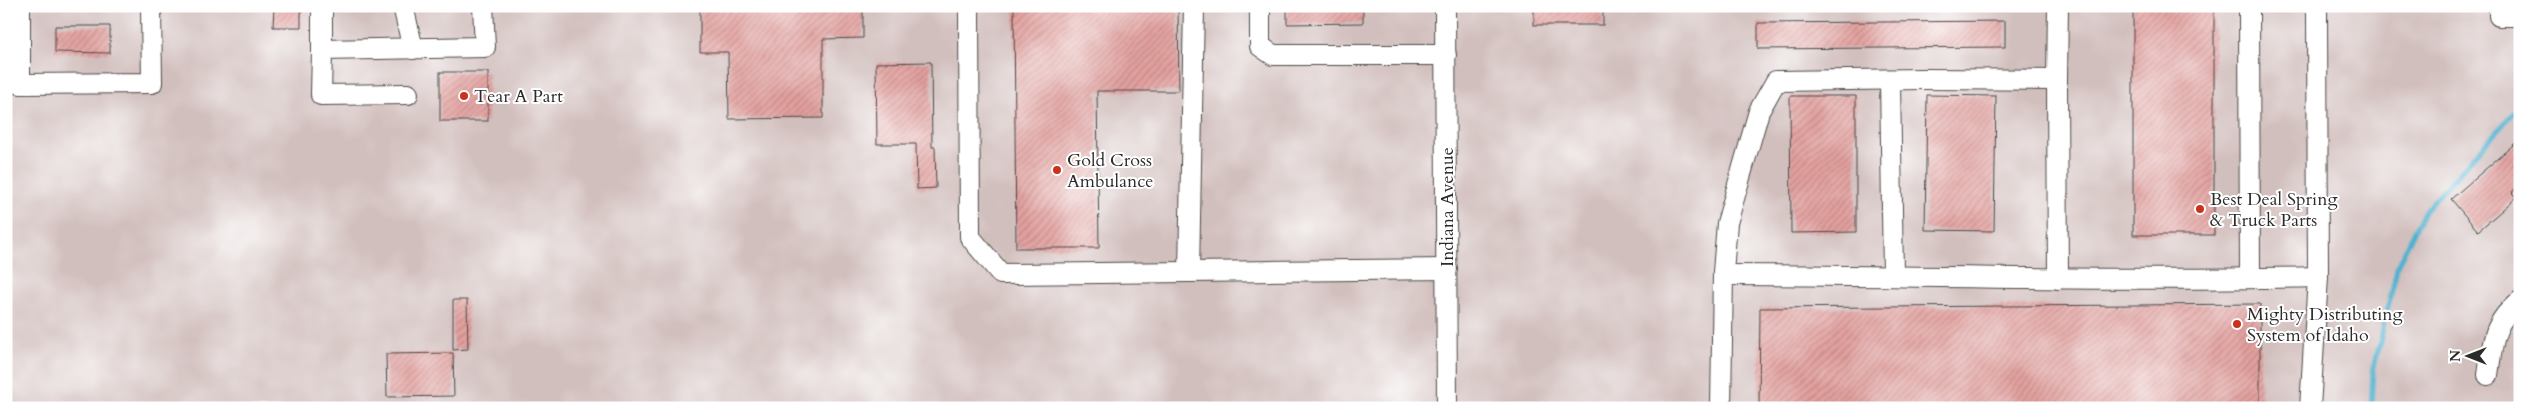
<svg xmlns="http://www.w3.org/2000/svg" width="2526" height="414" font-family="Cardo,serif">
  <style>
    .industrial { fill: #d1bfbd }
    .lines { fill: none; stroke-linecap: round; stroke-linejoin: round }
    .stream { stroke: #51b2cf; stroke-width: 5 }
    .building { fill: url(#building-hatch) }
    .minor-casing { stroke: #4a4846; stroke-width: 22 }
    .minor { stroke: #fff; stroke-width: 20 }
    .poi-dot { fill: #c8321e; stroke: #fff; stroke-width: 2 }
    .labels { text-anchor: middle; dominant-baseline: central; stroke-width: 4; stroke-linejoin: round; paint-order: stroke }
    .poi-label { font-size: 18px; fill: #2b2b2b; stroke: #fff; text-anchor: start }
    .street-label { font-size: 18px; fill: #2b2b2b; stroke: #fff }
  </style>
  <defs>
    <pattern id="building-hatch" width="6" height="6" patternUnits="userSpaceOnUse" patternTransform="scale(1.25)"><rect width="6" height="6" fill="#e3a19f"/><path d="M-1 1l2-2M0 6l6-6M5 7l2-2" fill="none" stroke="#b88382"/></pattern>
  </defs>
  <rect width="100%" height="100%" fill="#fff"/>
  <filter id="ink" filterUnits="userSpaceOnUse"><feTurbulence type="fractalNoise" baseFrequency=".02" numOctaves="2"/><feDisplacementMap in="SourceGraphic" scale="10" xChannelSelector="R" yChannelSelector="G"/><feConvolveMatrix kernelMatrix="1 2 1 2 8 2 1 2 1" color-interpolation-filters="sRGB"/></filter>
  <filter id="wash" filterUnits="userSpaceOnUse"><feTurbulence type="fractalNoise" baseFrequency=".0096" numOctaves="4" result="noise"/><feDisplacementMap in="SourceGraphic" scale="20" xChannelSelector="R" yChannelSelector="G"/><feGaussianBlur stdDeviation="1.12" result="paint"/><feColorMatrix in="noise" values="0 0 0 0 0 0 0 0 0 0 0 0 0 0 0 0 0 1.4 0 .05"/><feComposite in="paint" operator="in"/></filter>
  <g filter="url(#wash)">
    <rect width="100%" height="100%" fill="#f9eedf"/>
    <!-- industrial -->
    <rect class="industrial" x="6" y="6" width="2514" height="402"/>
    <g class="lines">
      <!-- stream -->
      <path class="stream" d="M2371 408 2373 372 2398 264 2425 210 2520 106"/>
    </g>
    <g id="blocks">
      <!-- building -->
      <g class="building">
        <path d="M274 6H301V27H273Z"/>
        <path d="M700 6H863V38L823 39V118L729 119 728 52H700Z"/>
        <path d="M1014 6H1178L1179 91H1097L1099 248H1016Z"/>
        <path d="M1287 6H1363V23L1287 24Z"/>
        <rect x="1534" y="6" width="69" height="19"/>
        <rect x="2133" y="6" width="81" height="229"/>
        <path d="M2005 21V47L1758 49V23Z"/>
        <path d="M55 26H110V53L55 52Z"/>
        <path d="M931 62 932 147H935L936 188 917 189 916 144H877L876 63Z"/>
        <rect x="440" y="72" width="48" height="49"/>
        <path d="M1927 95 1996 96 1994 231 1925 230Z"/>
        <path d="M1790 96H1856V232L1791 233Z"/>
        <path d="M2520 139V185L2512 192 2517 197 2478 231 2451 199Z"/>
        <path d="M453 300H467L468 349 453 350Z"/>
        <path d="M2260 304V408H1759L1760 308Z"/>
        <path d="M453 353 454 396 387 397 386 354Z"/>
      </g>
    </g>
  </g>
  <g filter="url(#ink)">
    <use href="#blocks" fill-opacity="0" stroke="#4a4846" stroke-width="1"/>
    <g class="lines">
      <!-- minor casing -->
      <g class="minor-casing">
        <g id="minor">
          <path d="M20 6V84L152 83 151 6"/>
          <path d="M322 6V50L485 47 483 6"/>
          <path d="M403 6 413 49"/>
          <path d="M969 6 970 237 1001 274 1447 269"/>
          <path d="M1260 6V46L1273 55H1446"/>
          <path d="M1445 6 1447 408"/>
          <path d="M2249 6 2250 277"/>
          <path d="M2499 6V16H2520"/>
          <path d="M322 50 321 95 408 94"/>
          <path d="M1890 80 1893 275"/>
          <path d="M2057 80 2058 279"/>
          <path d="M1189 272 1194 6"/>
          <path d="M1723 275C1921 275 2120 282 2318 277"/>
          <path d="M2488 375C2493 342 2492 323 2520 301"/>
          <path d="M1721 408 1723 272 1727 223 1759 111 1776 81 1923 79 2057 80 2058 6"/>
          <path d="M2310 408 2318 277 2317 6"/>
        </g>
      </g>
      <!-- minor -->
      <use href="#minor" class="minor"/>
    </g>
  </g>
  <!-- markers -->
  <g class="poi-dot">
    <circle cx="464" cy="96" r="5"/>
    <circle cx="1057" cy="170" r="5"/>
    <circle cx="2200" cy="209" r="5"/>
    <circle cx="2237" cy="324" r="5"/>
  </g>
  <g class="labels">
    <!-- poi labels -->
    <g class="poi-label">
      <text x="474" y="96">Tear A Part</text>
      <text x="1067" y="160">Gold Cross<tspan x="1067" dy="21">Ambulance</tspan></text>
      <text x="2210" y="199">Best Deal Spring<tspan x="2210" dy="21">&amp; Truck Parts</tspan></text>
      <text x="2247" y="314">Mighty Distributing<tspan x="2247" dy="21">System of Idaho</tspan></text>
    </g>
    <!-- street labels -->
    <g class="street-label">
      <text transform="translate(1447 207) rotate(-90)">Indiana Avenue</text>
    </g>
  </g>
  <!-- margin -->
  <rect width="2526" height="414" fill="none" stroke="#fff" stroke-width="25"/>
  <!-- north arrow -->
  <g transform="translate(2468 356) rotate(270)" stroke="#ffffff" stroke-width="4" paint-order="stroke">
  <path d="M0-4L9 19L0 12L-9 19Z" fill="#2b2b2b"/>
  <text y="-8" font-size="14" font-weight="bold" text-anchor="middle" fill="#2b2b2b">N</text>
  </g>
</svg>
